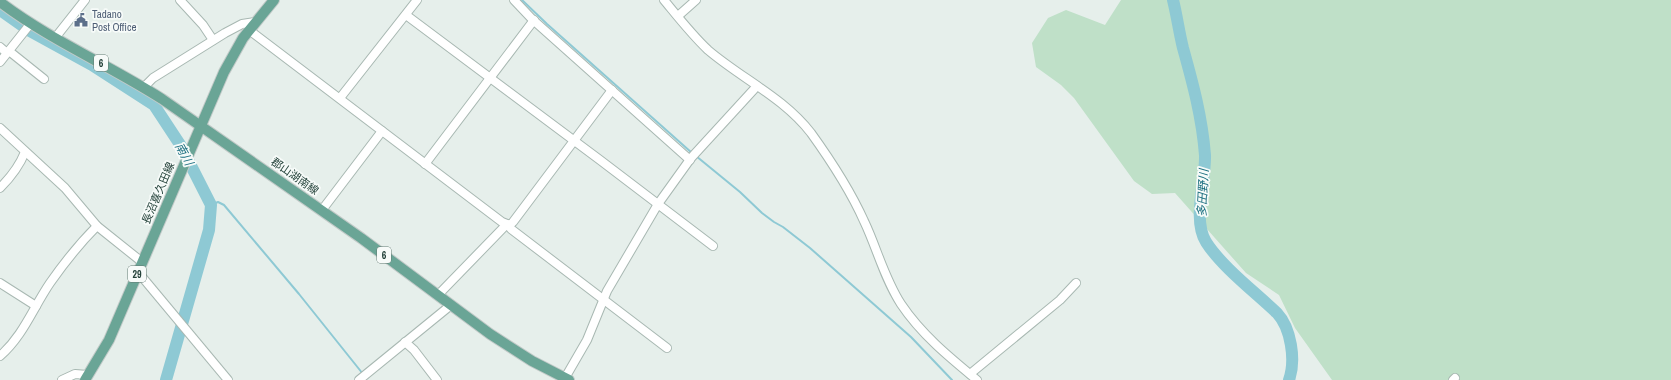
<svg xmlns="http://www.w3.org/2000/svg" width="1671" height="380" font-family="'Archivo Narrow','Noto Sans JP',sans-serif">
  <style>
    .green { fill: #bfe0c8 }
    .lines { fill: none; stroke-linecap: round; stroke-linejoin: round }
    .stream { stroke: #8ec9d4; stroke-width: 2 }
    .river { stroke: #8ec9d4; stroke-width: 12 }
    .minor-casing { stroke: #a8b8b2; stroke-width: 10 }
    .major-casing { stroke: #c2cac8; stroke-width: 12 }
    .minor { stroke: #fff; stroke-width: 8 }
    .major { stroke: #6aa596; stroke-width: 10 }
    .labels { text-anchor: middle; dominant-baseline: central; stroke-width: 3.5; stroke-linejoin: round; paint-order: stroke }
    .shield { fill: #f7fbf9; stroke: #637a73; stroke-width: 1 }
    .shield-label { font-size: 10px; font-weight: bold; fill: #24423a }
    .service-label { font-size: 11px; fill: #4e5e75; stroke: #f7fbf9; text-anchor: start }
    .street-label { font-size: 11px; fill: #24423a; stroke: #f7fbf9 }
    .water-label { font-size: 12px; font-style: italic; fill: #1c6f80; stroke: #f7fbf9 }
  </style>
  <rect width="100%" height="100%" fill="#e6efeb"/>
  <!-- green -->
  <path class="green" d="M1121 0H1671V380H1332L1295 328 1279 295 1246 273 1175 193 1152 194 1134 181 1074 98 1061 85 1036 67 1032 43 1048 18 1066 10 1105 25Z"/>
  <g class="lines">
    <!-- stream -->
    <g class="stream">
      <path d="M522 0 547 24 692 153"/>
      <path d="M696 156 740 192 762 213 774 222 783 227 810 248 911 337 952 380"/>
      <path d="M211 205 218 202 224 205 299 294 363 374"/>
    </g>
    <!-- river -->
    <g class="river">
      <path d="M1173 0C1177 16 1179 32 1183 48 1193 84 1202 117 1205 155 1206 180 1192 219 1206 242 1222 267 1255 292 1277 313 1291 328 1296 360 1289 380"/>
      <path d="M0 10 30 31 92 65 154 105 181 146 211 205 209 230 166 380"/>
    </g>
    <!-- minor casing -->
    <g class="minor-casing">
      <g id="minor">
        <path d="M180 0 203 25 213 40"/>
        <path d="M514 0 532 19 690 160"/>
        <path d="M664 0C678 17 692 35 708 50 742 79 783 97 811 133 829 158 851 192 864 221 877 248 884 278 901 304 921 334 949 357 977 380"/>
        <path d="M406 15 600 160 713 246"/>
        <path d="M678 16 696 0"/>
        <path d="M249 30 502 222 507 224 511 229 667 348"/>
        <path d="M55 38 85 0"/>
        <path d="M0 47 7 53"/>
        <path d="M9 51 44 79"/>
        <path d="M0 62 31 23"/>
        <path d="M144 87 153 78 225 33 242 24 255 22"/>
        <path d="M340 98 417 0"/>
        <path d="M0 128 65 188 97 226 142 262"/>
        <path d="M425 164 534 20"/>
        <path d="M0 188C11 177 19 167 25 152"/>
        <path d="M322 210 382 131"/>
        <path d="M138 272 228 380"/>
        <path d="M0 283 36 306"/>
        <path d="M438 295 507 224 510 225 513 222 612 90"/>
        <path d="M405 342 414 350 437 380"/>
        <path d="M0 356C23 336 33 308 50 283 64 263 80 243 97 226"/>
        <path d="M970 374 1060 300 1076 283"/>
        <path d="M565 378 587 340 607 291 658 204 691 158 757 86"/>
        <path d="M62 380 75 374 88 375"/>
        <path d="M359 380 451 305"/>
        <path d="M1453 380 1455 378"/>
      </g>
    </g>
    <!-- major casing -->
    <g class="major-casing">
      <g id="major">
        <path d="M0 2C50 40 109 65 162 99L361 238 490 334 532 361 569 380"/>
        <path d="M85 380 109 340 224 72 243 38 274 0"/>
      </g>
    </g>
    <!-- minor -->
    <use href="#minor" class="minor"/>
    <!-- major -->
    <use href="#major" class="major"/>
  </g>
  <!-- icons -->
  <defs>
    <g id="civic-bare" transform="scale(1.08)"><path d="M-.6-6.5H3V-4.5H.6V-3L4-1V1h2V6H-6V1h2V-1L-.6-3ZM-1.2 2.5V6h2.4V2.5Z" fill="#5c6f8a" stroke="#f7fbf9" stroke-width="2.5" paint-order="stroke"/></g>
  </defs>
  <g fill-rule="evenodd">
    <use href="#civic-bare" x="81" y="20"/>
  </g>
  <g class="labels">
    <!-- shield labels -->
    <g class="shield">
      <rect x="94" y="55" width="14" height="16" rx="3"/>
      <rect x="377" y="247" width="14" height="16" rx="3"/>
      <rect x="128" y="266" width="18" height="16" rx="3"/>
    </g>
    <g class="shield-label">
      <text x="101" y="63">6</text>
      <text x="384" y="255">6</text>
      <text x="137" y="274">29</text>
    </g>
    <!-- service labels -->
    <g class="service-label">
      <text x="92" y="14">Tadano<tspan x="92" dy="13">Post Office</tspan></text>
    </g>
    <!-- street labels -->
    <g class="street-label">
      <text transform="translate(295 176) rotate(35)">郡山湖南線</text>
      <text transform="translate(158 193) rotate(-67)">長沼喜久田線</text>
    </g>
    <!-- water labels -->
    <g class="water-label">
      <text transform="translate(184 154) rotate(61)">南川</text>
      <text transform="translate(1203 193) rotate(-87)">多田野川</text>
    </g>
  </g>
</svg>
